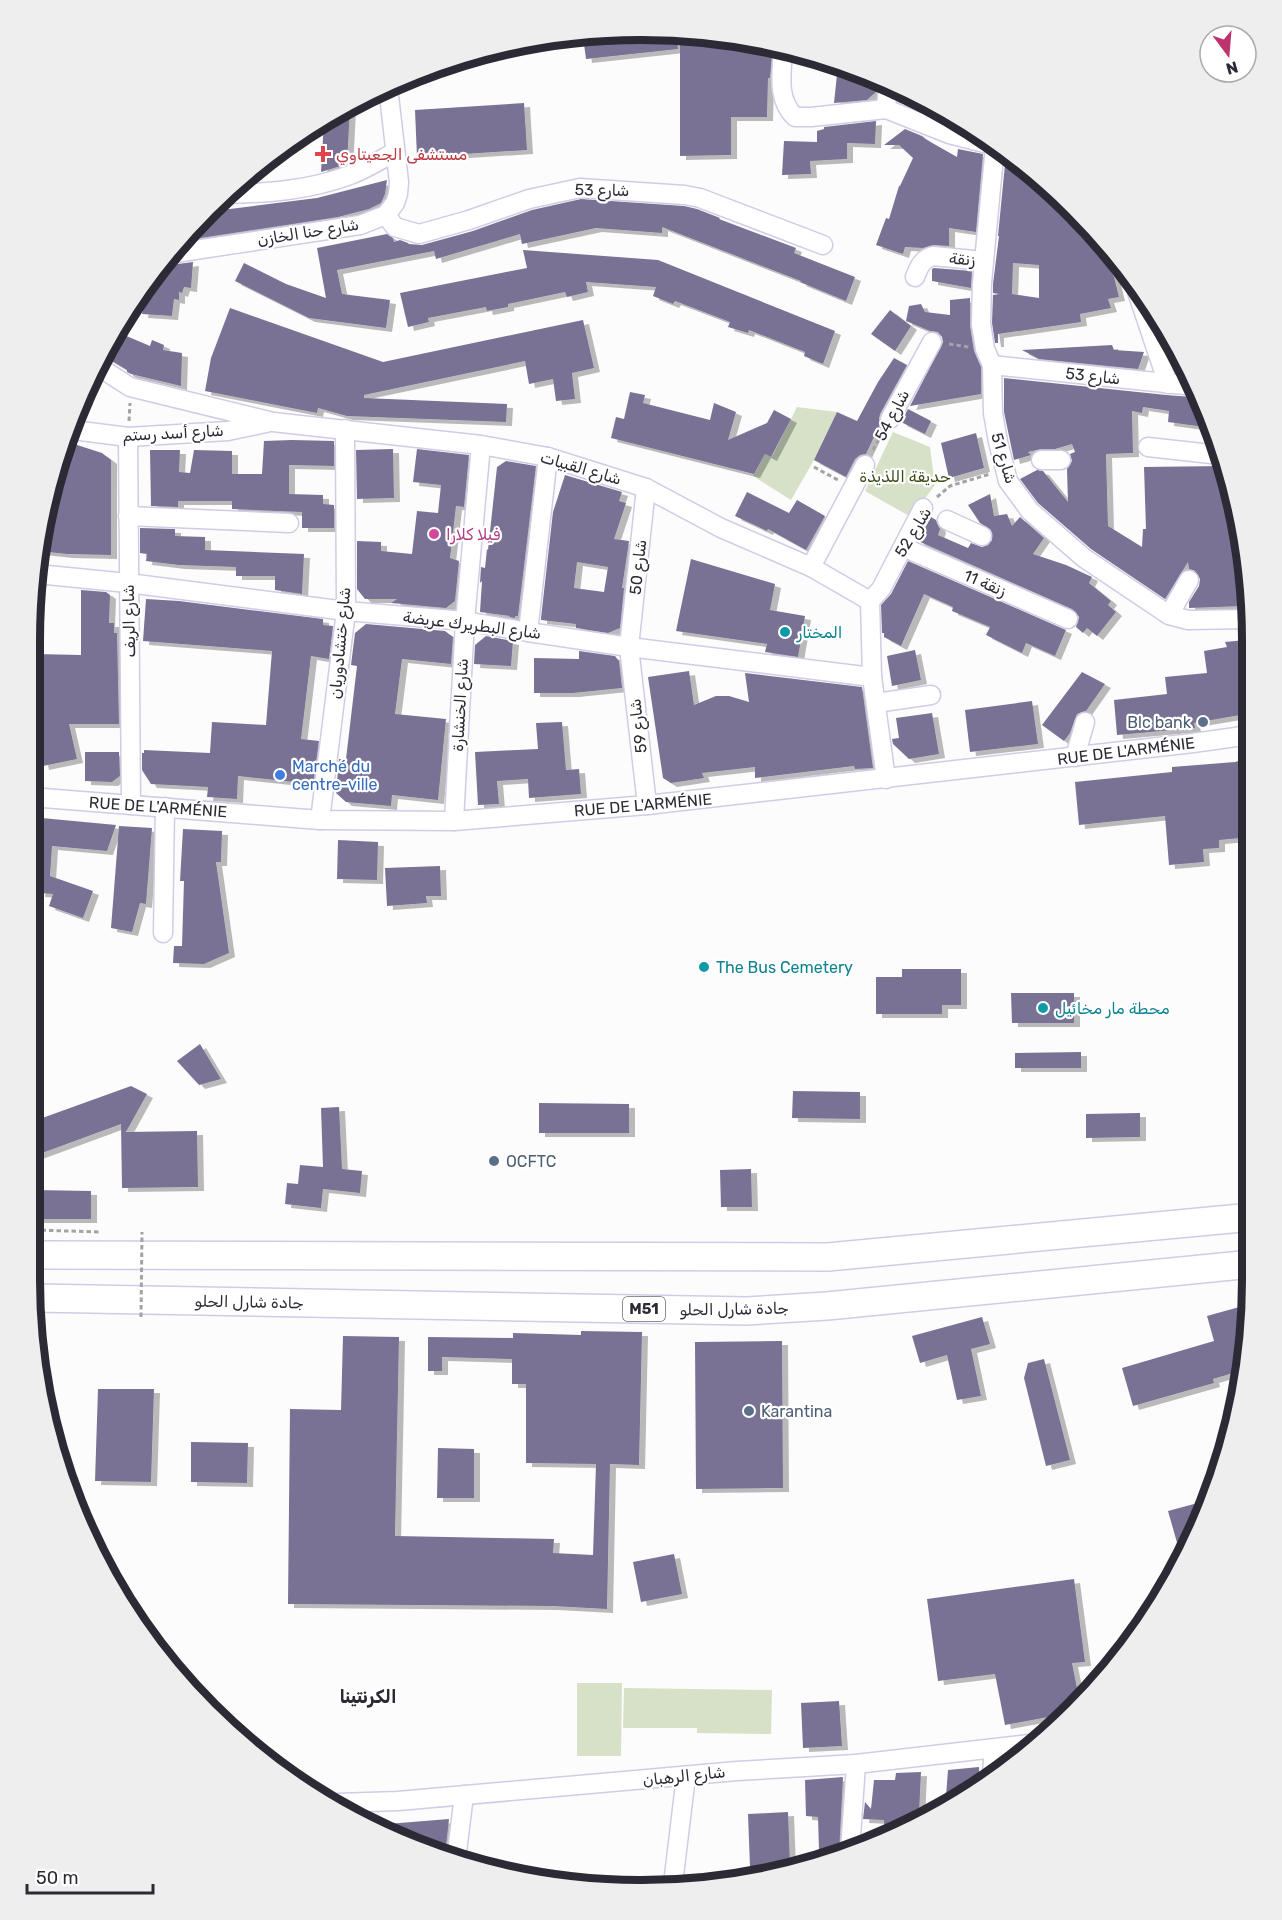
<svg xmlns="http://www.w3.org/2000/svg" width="1282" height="1920" font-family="Rubik,'Noto Sans Arabic',sans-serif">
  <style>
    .green { fill: #d6e1c8 }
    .building { fill: #797294; fill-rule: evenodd; filter: url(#shadow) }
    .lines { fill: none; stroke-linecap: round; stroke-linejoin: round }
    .minor-casing { stroke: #d1cce6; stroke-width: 21 }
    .highway-casing { stroke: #d1cce6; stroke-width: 30 }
    .path { stroke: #a3a2a6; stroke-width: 3; stroke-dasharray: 4.5 3; stroke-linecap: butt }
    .minor { stroke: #fff; stroke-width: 18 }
    .highway { stroke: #fff; stroke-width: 27 }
    .path-bridge { stroke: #a3a2a6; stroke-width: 3; stroke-dasharray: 4.5 3; stroke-linecap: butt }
    .health-dot { fill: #e0444e; stroke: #fff; stroke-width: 2 }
    .hotel-dot { fill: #d1479c; stroke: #fff; stroke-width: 2 }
    .culture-dot { fill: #0f9aa8; stroke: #fff; stroke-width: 2 }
    .service-dot { fill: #5c6f8a; stroke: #fff; stroke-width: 2 }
    .shop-dot { fill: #3f7fe0; stroke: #fff; stroke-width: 2 }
    .labels { text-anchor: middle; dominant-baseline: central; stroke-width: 4.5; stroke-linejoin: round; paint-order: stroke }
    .shield { fill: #fff; stroke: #6b6a71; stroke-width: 1.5 }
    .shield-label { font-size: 15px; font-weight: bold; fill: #2c2a34 }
    .health-label { font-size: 16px; fill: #be3a42; stroke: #fff; text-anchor: start }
    .street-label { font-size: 16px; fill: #2c2a34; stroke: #fff }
    .park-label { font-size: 16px; fill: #394d16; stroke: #fff }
    .hotel-label { font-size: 16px; fill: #b23c85; stroke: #fff; text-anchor: start }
    .culture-label { font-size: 16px; fill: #0d838f; stroke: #fff; text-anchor: start }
    .service-label { font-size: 16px; fill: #4e5e75; stroke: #fff; text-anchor: start }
    .shop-label { font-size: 16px; fill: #366cbe; stroke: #fff; text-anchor: start }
    .neighbourhood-label { font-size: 18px; font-weight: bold; fill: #2c2a34; stroke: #fff }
    .rim { fill: none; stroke: #2c2a34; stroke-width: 8 }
  </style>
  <defs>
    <filter id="shadow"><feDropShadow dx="6" dy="4" stdDeviation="0" flood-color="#0004"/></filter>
  </defs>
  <rect width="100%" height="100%" fill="#fcfcfc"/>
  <!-- green -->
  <g class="green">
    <path d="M797 407 837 412 814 460 791 500 753 476 765 454 772 457Z"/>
    <path d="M893 432 930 447 935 485 911 517 865 491Z"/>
    <path d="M577 1683H622L621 1756H577Z"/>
    <path d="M624 1688 772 1690 771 1734 697 1733V1728H623Z"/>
  </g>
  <!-- building -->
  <g class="building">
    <path d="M641 30 676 33 678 49 586 59 583 36Z"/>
    <path d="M732 39 753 41V45L773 46 770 78H768L767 117H731V155L680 156V41Z"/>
    <path d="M838 65 878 78 876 92 867 100 834 103Z"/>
    <path d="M901 91 936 109V110L912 107 898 102Z"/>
    <path d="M524 103 527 150 417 157 415 110Z"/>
    <path d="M350 107 347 164 321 172 324 121Z"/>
    <path d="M876 121 875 144 847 143V159L810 161 811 174 782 175 784 141 817 142V131L824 129V127Z"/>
    <path d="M905 129 922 136 927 140 957 157 958 149 983 154 976 232 949 228V246L934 245 923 248 905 247 903 254 876 245 886 218 889 219 899 186H900L913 158 899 145H884Z"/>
    <path d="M1006 154 1073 209 1112 256 1104 258 1114 277 1119 297 1108 299 1111 308 1080 314 1081 322 998 334V343H995L992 323 993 295 999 294 993 293V284L999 236H998ZM1013 263 1039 265V298L1012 294Z"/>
    <path d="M387 180 385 194 381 203 369 209 338 217 181 241 209 209H230L317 198Z"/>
    <path d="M581 199 684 206 697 209 720 218 719 219 796 248 794 253 855 277 846 301 800 282 801 281 662 227V233L596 228 522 244 520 234 436 259 434 251 337 270 342 294 390 300 386 328 309 318 235 281 244 263 286 284 326 298 317 248 387 234 393 238 394 242 400 240 408 243 409 244 422 245 473 231 532 210Z"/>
    <path d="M523 250 658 260 835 331 823 364 804 356 805 352 749 330 748 333 728 327 730 322 704 312 675 301 673 304 653 296 656 287 586 282 588 292 567 297 565 292 508 304V307L487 311 486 307 428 318 429 322 408 327 400 293 527 268Z"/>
    <path d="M162 262 170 265 193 262 191 288 184 287 182 293 179 292V300L174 299 172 316 142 314 144 303 136 301Z"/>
    <path d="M934 268 972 271 971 288 932 281V269Z"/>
    <path d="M970 298V326L974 351 981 367V394L910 406 943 342 942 337 938 332 930 331 906 321 909 306 921 304 925 312 950 315V300Z"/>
    <path d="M230 308 383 362 583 320 594 368 572 373 575 399 556 401 553 379 529 384 525 361 364 395V398L507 404 506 422 347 416 318 408 317 413 205 391 211 358Z"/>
    <path d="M890 310 911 326 895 351 871 334Z"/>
    <path d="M117 332 150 346 152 340 164 345 163 350 182 353 181 386 131 374 127 372V370L105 357 106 350Z"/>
    <path d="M1112 345 1114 350 1144 352 1138 369 1039 359 1022 350Z"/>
    <path d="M894 358 907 365 880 414 879 419 880 424 866 454 860 455 855 459 846 477 814 460 837 412 857 421 878 382Z"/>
    <path d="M1004 378 1166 395 1193 397 1199 396 1205 407 1212 428 1168 422 1169 411 1143 407 1142 413 1132 411 1133 453 1106 454 1108 526 1142 547 1143 529H1146L1144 467 1223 466 1237 510 1238 538H1242L1248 603H1243V606L1189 608V602L1199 586 1200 579 1195 571 1189 569 1188 562 1165 599 1091 549 1038 503 1020 479 1037 470 1043 471 1068 502 1067 469 1072 461 1070 454 1075 452 1072 444 1055 449H1041L1028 452 1031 455 1014 460 1004 412Z"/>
    <path d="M630 392 645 395 643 403 710 420 714 403 736 412 728 440 767 423 774 410 791 419 771 457 765 454 754 474 611 438 616 417 624 419Z"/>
    <path d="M908 409 931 421 925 434 901 422Z"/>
    <path d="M976 433 984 468 949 478 941 443Z"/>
    <path d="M292 440 334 441V466L289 465V494L323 495V504L334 505V528H302V512L232 509V501H178V507L151 506 150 450H180L179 472 190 473 194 450 232 451V474H262L264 441Z"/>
    <path d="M68 444H74L102 453 111 460V555L67 554 39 551 42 522Z"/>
    <path d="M393 449 394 498 357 499 356 450Z"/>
    <path d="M417 449 469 455 464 507 456 506 450 558 459 561 455 601 446 608 391 603 397 599H365L357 589V541L381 542V551L412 554 417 511 438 513 441 485 413 482Z"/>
    <path d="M506 461 536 466 518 616H515V618L509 617 510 616 480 612 482 581 480 583 481 567 485 568 487 549 488 550 497 467Z"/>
    <path d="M565 475 622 492 619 501 626 503 614 539 629 541 622 588H624L620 628 608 633 576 628V624L541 620V618L553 512ZM577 562 608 567 604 592 574 588Z"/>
    <path d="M747 492 789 513 797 500 825 516 806 550 768 529 767 531 735 516Z"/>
    <path d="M990 494 994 516 1007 514 1012 526 1020 517 1044 538 1033 554 1066 565 1092 577 1089 583 1111 601 1108 605 1116 612 1097 636 1087 628 1083 633 1076 627 1079 617 1072 609 918 541 931 517 936 520 940 529 938 535 968 548 971 543 982 547 988 545 992 540 991 530 980 523 968 505Z"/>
    <path d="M140 528 175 529V536L205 537V550L304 554 302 594 275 590V576H236V567L179 565 146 561 147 554 140 553Z"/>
    <path d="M691 559 775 584 770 610 805 616 798 657 765 652 767 644 676 631Z"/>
    <path d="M908 561 1066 630 1055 656 1026 643 1022 653 986 635 990 627 952 611 953 607 924 594 901 646 884 637V633H882L881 605 891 594Z"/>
    <path d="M81 590 106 592 110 595 109 623H114V633H117L119 724H69L77 759 43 766 35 726V654L81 655Z"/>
    <path d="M146 599 179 601 323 619V625L333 626 329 659 311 656 301 739 319 741 313 784 238 776 237 799 207 797 208 787 151 784 142 770V753H144V750L210 753 212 722 266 725 272 651 143 641Z"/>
    <path d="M366 624 445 631 453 637 451 664 402 659 395 714 446 719 438 800 392 795 391 806 346 802 336 793 339 759H346L357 666 351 665 355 633Z"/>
    <path d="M486 636 513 641 511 666 474 664 475 645Z"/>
    <path d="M1245 640 1246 672 1251 671 1252 713 1194 723 1195 728 1117 735 1114 700 1167 694 1165 677 1207 673 1204 651 1227 647 1225 642Z"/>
    <path d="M915 650 921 680 892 686 887 656Z"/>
    <path d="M579 651 615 656 619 661 622 688 573 693H534V658L579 659Z"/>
    <path d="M689 671 694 705 716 696H729L749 702 745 673 862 687 873 768 855 769 854 766 755 778V767L702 773 704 778 671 783 663 778 648 677Z"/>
    <path d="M1082 672 1105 684 1086 711 1077 714 1070 733 1064 741 1042 725Z"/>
    <path d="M1032 701 1038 744 970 752 965 710Z"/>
    <path d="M932 713 939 754 909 759 893 744 892 739 899 738 896 718Z"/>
    <path d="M562 722 566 770 579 769 581 794 529 798 528 779 497 781 499 804 478 805 475 752 538 749 536 723Z"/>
    <path d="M85 752H119L120 776 112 782 85 781Z"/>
    <path d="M1252 757V837L1219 840V848L1203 849 1204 862 1169 865 1165 816 1079 825 1075 782 1172 772V767L1235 762Z"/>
    <path d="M31 817 116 825 107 851 52 846 50 876 93 891 83 918 49 906 53 894 39 893 40 884H32Z"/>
    <path d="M119 826 152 828 146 904 140 903 132 932 111 928Z"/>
    <path d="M183 829 222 831 221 862H216L229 953 204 964 173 963 174 946H182L184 881H180Z"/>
    <path d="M338 840 378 842 377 880 337 879Z"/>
    <path d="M440 866 441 896H426L427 903 387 906 385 868Z"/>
    <path d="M902 969H961V1005H942V1014H876V977H902Z"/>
    <path d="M1011 993H1074V1023H1012Z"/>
    <path d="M200 1044 221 1079 199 1085 177 1061Z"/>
    <path d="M1081 1052V1068H1015V1053Z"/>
    <path d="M131 1086 147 1094 126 1132 197 1131 198 1187 122 1188 121 1124 34 1156V1121Z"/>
    <path d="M793 1091 860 1092V1119L792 1118Z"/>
    <path d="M539 1103 629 1104V1133H539Z"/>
    <path d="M339 1107 342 1169 362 1171 360 1193 323 1189 321 1208 285 1204 287 1183 298 1184 300 1165 323 1167 321 1108Z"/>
    <path d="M1140 1113V1137L1086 1138V1114Z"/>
    <path d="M751 1169 752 1207H721L720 1170Z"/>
    <path d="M34 1190 91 1191V1219H34Z"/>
    <path d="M1250 1304 1243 1370 1213 1379 1214 1383 1133 1406 1122 1368 1214 1341 1207 1316Z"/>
    <path d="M982 1317 990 1344 971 1349 981 1396 957 1400 947 1355 920 1363 912 1336Z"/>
    <path d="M581 1331 642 1332 639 1465 610 1464 607 1609 552 1606 288 1604 290 1409 341 1410 343 1336 399 1337 395 1536 554 1539 553 1553 593 1555 596 1464 526 1463V1384H512V1359L442 1357V1371H428V1337L513 1338V1333L581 1335Z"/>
    <path d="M782 1341 783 1488 696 1489 695 1342Z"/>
    <path d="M1044 1359 1070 1460 1046 1466 1024 1378 1028 1363Z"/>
    <path d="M98 1389H154L151 1482 95 1481Z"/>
    <path d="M191 1442 248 1443 247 1483 191 1482Z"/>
    <path d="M438 1448 474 1449V1498H437Z"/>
    <path d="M1194 1504 1198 1521 1191 1542 1178 1546 1168 1511Z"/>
    <path d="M674 1554 682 1594 641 1602 633 1562Z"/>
    <path d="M1074 1579 1085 1662 1072 1663 1080 1703 1070 1713 1005 1725 995 1674 938 1681 927 1599Z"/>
    <path d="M839 1701 842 1746 803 1748 801 1703Z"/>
    <path d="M979 1767V1783L945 1809 948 1770Z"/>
    <path d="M921 1772 919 1814H915L914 1824 885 1838 884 1820 863 1819 865 1802 871 1809 874 1780H895L896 1773Z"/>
    <path d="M843 1777 839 1854 816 1861 819 1850 818 1817 806 1816 805 1780Z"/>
    <path d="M788 1812 790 1865 750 1867 748 1814Z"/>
    <path d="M449 1819 445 1856 408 1844 375 1825Z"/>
  </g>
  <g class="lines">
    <!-- minor casing -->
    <g class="minor-casing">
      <g id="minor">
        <path d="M783 49C782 73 776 99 795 117H811L886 109 949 134 996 146"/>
        <path d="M886 109 888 84"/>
        <path d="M995 146 982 283 981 324 985 349 992 365 993 413 998 442 1008 481 1030 511 1084 558 1169 615 1188 620 1250 619"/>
        <path d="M227 194C269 193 310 190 350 175 366 169 380 160 395 152"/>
        <path d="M386 215 395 227 419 234 469 220 529 199 580 188 685 195 700 198 823 245"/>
        <path d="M169 254 360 225 386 215 395 203 398 194 399 182 388 87"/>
        <path d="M915 277C919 267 922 259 933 256L984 261"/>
        <path d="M1134 283 1168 384"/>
        <path d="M96 365 130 387 273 422 481 445 548 457 646 488 721 528 811 567 870 601 872 677 886 779"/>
        <path d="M992 365 1194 386"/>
        <path d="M890 419 932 342"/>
        <path d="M73 430 128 437 228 431 266 423"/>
        <path d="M128 437 131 805"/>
        <path d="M1148 447 1220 455"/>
        <path d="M1041 460H1061"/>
        <path d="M646 488 629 647 647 805"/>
        <path d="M128 516 289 523"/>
        <path d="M947 520 982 536"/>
        <path d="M903 547 1068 619"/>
        <path d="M811 567 865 465"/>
        <path d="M37 574 128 583 346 611 465 621 528 632 629 647 872 677"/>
        <path d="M870 601 881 589 923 508"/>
        <path d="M1169 615 1189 580"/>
        <path d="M528 632 548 457"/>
        <path d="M876 703 931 695"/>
        <path d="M1075 757 1085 722"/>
        <path d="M31 797 320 820 454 821 647 805 1193 743 1236 737 1252 733"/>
        <path d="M320 820 346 611 345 429"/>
        <path d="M454 821 465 621 481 445"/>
        <path d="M163 933 165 807"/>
        <path d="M992 1773 994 1749"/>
        <path d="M337 1803 398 1801 737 1771 856 1764 1030 1744"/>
        <path d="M850 1851 856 1764"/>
        <path d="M456 1860 464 1795"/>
        <path d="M673 1884 686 1776"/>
      </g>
    </g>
    <!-- highway casing -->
    <g class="highway-casing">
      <g id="highway">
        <path d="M35 1255 828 1257 1252 1217"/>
        <path d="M35 1298 747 1311 827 1306 1252 1264"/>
      </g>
    </g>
    <!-- path -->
    <g class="path">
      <path d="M949 344 969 347"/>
      <path d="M129 421 130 403"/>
      <path d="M873 450 883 432"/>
      <path d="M814 467 838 480"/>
      <path d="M937 497 950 486 990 474"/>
      <path d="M34 1230 101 1232"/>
    </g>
    <!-- minor -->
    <use href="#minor" class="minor"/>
    <!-- highway -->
    <use href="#highway" class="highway"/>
    <!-- path-bridge -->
    <path class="path-bridge" d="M141 1317 142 1232"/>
  </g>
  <!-- markers -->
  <path class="health-dot" d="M320 145h6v6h6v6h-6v6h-6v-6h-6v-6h6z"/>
  <circle class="hotel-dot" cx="434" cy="534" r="6"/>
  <g class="culture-dot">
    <circle cx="785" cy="632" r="6"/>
    <circle cx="704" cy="967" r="6"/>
    <circle cx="1043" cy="1008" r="6"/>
  </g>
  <g class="service-dot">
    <circle cx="1203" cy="722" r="6"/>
    <circle cx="494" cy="1161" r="6"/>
    <circle cx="749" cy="1411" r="6"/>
  </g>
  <circle class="shop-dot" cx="280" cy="775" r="6"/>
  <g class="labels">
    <!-- shield labels -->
    <rect class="shield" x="623" y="1297" width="42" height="24" rx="4.5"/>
    <g class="shield-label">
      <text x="644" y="1309">M51</text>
    </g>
    <!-- health labels -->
    <g class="health-label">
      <text x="336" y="154">مستشفى الجعيتاوي</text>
    </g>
    <!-- street labels -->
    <g class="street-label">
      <text transform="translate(602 190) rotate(1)">شارع 53</text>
      <text transform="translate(308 232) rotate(-9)">شارع حنا الخازن</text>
      <text transform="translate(962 259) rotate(4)">زنقة</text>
      <text transform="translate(1093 376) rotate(6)">شارع 53</text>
      <text transform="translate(892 415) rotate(-62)">شارع 54</text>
      <text transform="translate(173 433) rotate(-3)">شارع أسد رستم</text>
      <text transform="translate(1004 458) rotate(73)">شارع 51</text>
      <text transform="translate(581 468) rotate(16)">شارع القبيات</text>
      <text transform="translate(913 532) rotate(-59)">شارع 52</text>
      <text transform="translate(638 567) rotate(-84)">شارع 50</text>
      <text transform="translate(985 583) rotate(23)">زنقة 11</text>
      <text transform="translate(129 621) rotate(-91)">شارع الريف</text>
      <text transform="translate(472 625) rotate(7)">شارع البطريرك عريضة</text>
      <text transform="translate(340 643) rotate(-85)">شارع ختشادوريان</text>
      <text transform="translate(460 705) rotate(-87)">شارع الخنشارة</text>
      <text transform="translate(638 726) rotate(-97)">شارع 59</text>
      <text transform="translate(1126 751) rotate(-7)">RUE DE L'ARMÉNIE</text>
      <text transform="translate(643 805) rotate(-5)">RUE DE L'ARMÉNIE</text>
      <text transform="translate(158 807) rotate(4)">RUE DE L'ARMÉNIE</text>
      <text transform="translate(249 1302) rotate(1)">جادة شارل الحلو</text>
      <text transform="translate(734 1309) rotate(-1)">جادة شارل الحلو</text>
      <text transform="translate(684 1776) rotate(-6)">شارع الرهبان</text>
    </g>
    <!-- park labels -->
    <g class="park-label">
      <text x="905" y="476">حديقة اللذيذة</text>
    </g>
    <!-- hotel labels -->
    <g class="hotel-label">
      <text x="446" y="534">فيلا كلارا</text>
    </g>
    <!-- culture labels -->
    <g class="culture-label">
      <text x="797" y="632">المختار</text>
      <text x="716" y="967">The Bus Cemetery</text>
      <text x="1055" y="1008">محطة مار مخائيل</text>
    </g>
    <!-- service labels -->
    <g class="service-label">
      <text x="1191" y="722" text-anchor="end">Blc bank</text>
      <text x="506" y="1161">OCFTC</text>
      <text x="761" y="1411">Karantina</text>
    </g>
    <!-- shop labels -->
    <g class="shop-label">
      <text x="292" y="766">Marché du<tspan x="292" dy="18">centre-ville</tspan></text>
    </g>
    <!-- neighbourhood labels -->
    <g class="neighbourhood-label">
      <text x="368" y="1697">الكرنتينا</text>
    </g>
  </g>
  <!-- crop -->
  <path d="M0 0H1282V1920H0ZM640 40H642A600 600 0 0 1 1242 640V1280A600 600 0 0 1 642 1880H640A600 600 0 0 1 40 1280V640A600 600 0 0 1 640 40Z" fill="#eeeeef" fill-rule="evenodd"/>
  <path class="rim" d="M640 40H642A600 600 0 0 1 1242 640V1280A600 600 0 0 1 642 1880H640A600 600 0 0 1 40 1280V640A600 600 0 0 1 640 40Z"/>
  <!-- north arrow -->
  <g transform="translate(1228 54) rotate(164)"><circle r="28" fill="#ffffff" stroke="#abaaae" stroke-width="1.5"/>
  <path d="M0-4.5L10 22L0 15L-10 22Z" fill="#bd336e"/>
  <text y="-9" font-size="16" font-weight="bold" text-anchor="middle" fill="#2c2a34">N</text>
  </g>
  <!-- scale -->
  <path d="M27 1884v9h126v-9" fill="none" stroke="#2c2a34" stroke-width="3"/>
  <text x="36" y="1884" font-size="18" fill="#2c2a34" stroke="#ffffff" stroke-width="4.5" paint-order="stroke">50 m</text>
</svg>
